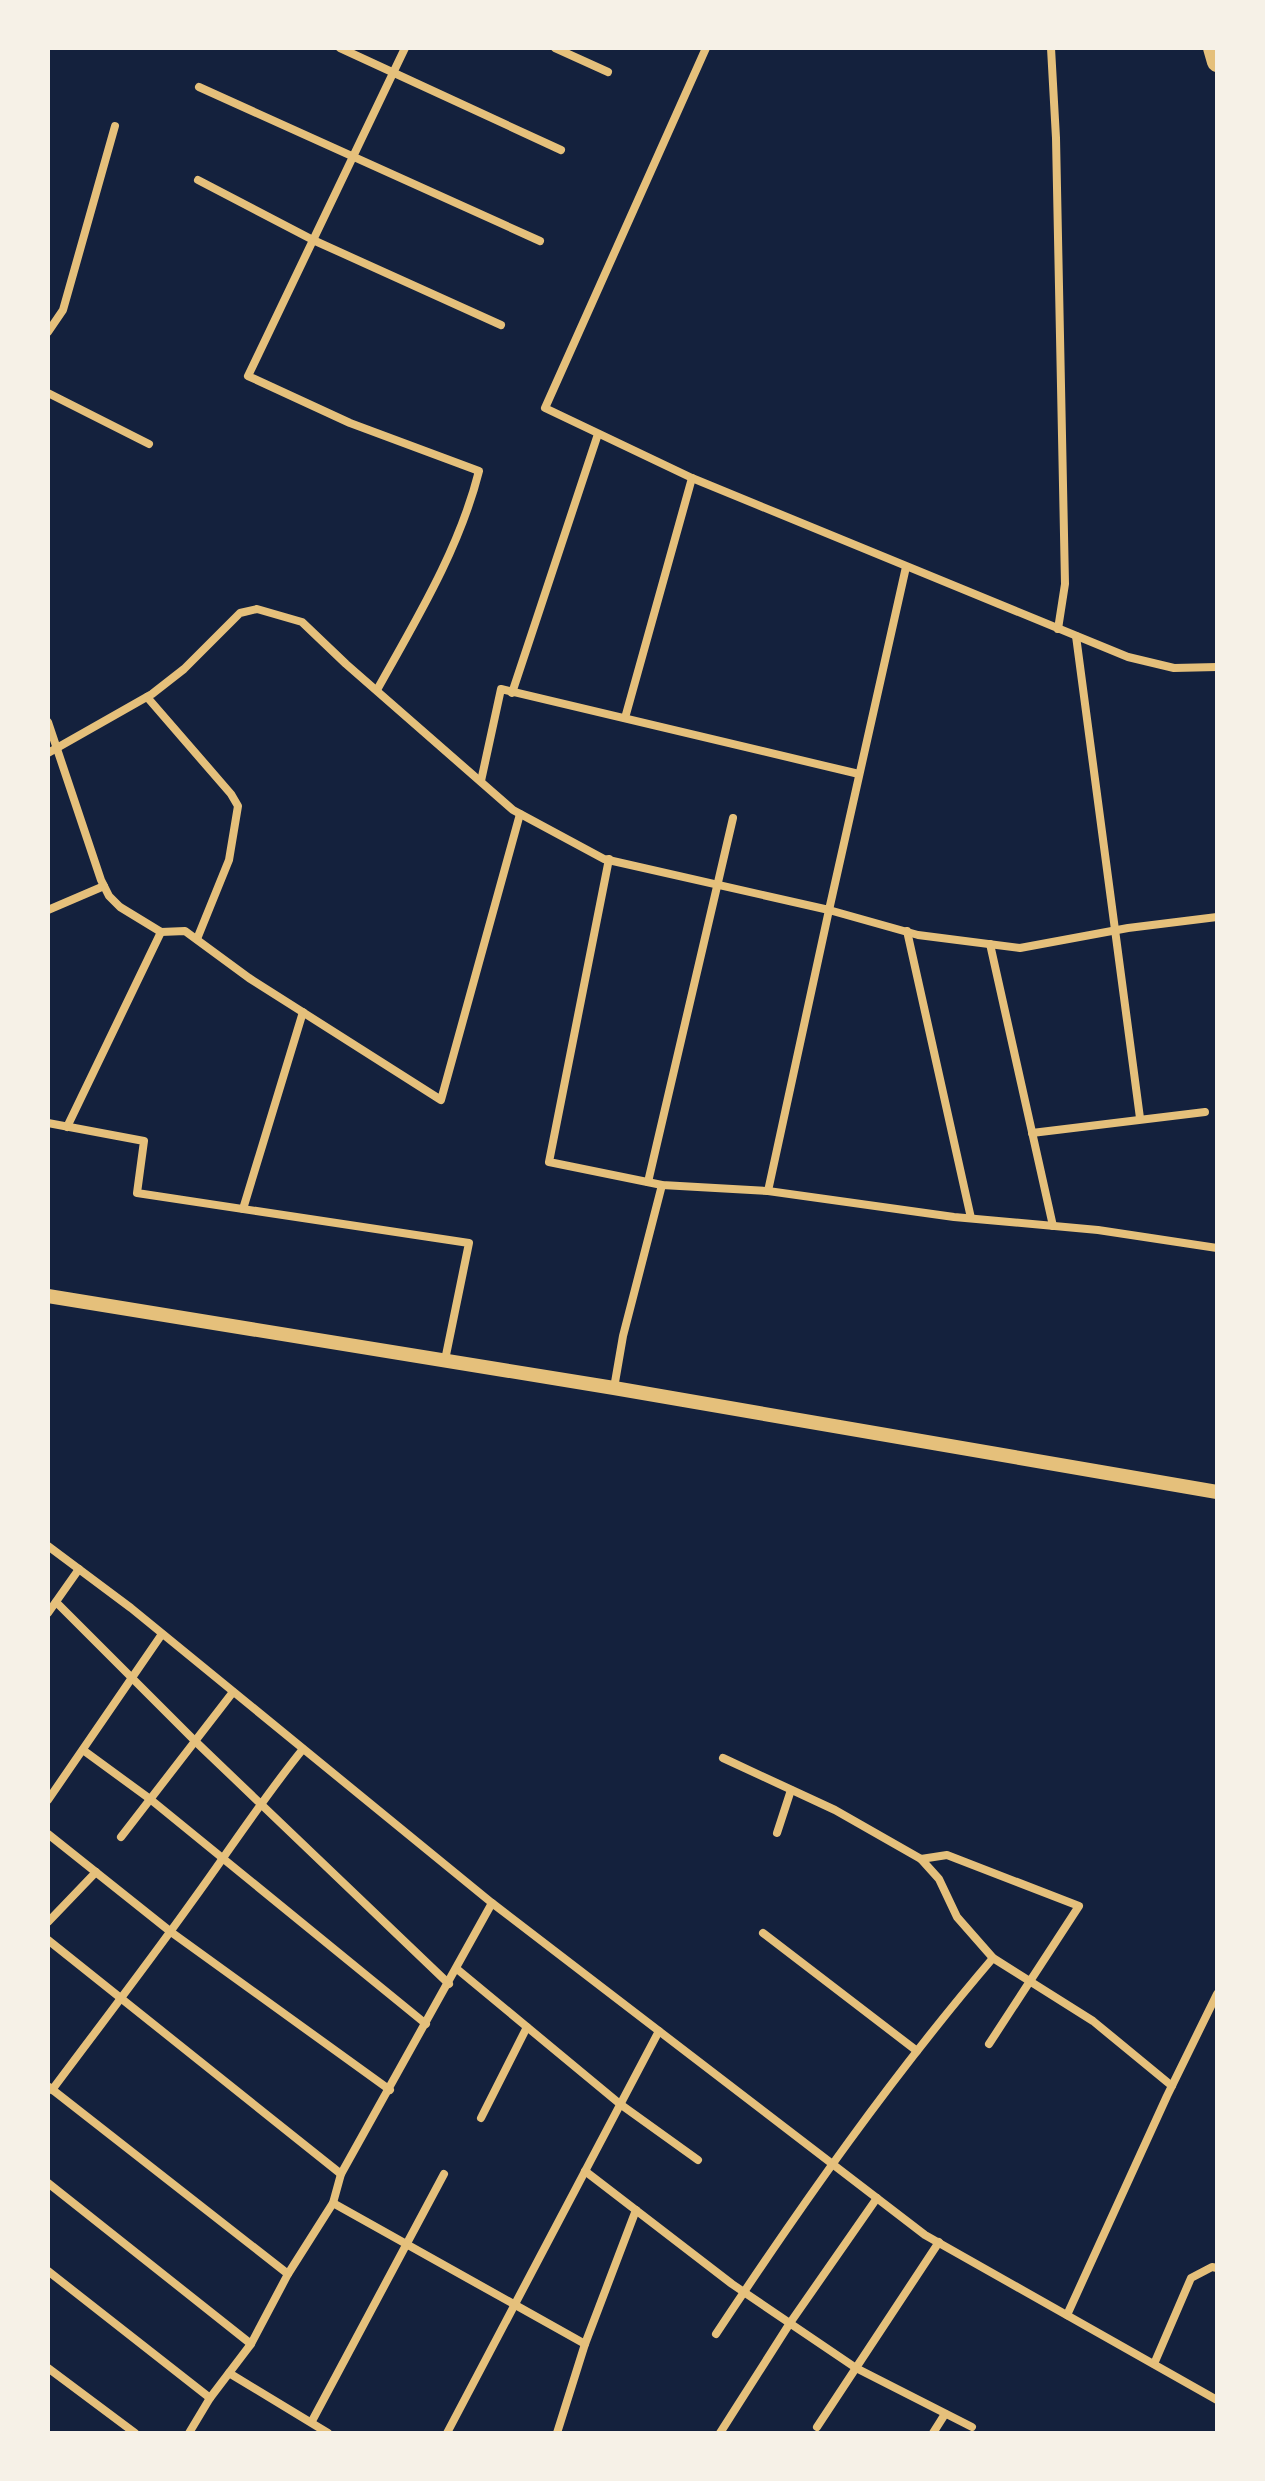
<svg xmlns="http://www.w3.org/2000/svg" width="1265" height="2481" font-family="Rubik,sans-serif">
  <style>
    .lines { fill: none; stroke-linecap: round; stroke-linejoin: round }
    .minor { stroke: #e5c07b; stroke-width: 8 }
    .tertiary { stroke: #e5c07b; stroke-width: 14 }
    .trunk { stroke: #e5c07b; stroke-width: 20 }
  </style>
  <rect width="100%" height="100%" fill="#14213d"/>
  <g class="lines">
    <!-- minor -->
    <g class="minor">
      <path d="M340 48 561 150"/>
      <path d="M555 48 608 72"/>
      <path d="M706 48 545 408 692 478 1128 657 1174 668 1217 667"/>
      <path d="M1051 48 1056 138 1065 584 1058 629"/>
      <path d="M199 87 540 241"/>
      <path d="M198 180 313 240 501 325"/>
      <path d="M48 332 63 310 115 126"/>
      <path d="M48 393 149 444"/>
      <path d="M1076 636 1140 1118"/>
      <path d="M377 690C416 620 459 550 479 471L350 423 248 376 405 48"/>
      <path d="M512 693 598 434"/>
      <path d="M147 697 231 794 238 806 229 860 197 939"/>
      <path d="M625 718 692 478"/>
      <path d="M48 722 101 880 109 896 120 907 161 932 185 931 249 978 441 1100 520 814"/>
      <path d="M48 753 152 694 184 669 240 613 257 609 302 622 346 664 513 810 604 859 829 910 906 567"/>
      <path d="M481 781 501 689 859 774"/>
      <path d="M609 859 549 1162 662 1185 768 1191 954 1217 1098 1230 1217 1248"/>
      <path d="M48 910 104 886"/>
      <path d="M907 931 971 1218"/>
      <path d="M990 944 1053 1226"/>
      <path d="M48 1123 144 1141 137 1193 469 1243 445 1360"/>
      <path d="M67 1127 161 932"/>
      <path d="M1032 1133 1205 1112"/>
      <path d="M648 1182 733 818"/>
      <path d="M768 1191 829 910 918 935 1020 948 1128 928 1217 917"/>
      <path d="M243 1209 303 1012"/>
      <path d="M614 1388 623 1336 662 1185"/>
      <path d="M48 1546 131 1608 492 1903 925 2235 1217 2400"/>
      <path d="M56 1602 195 1741 449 1984"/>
      <path d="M48 1613 79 1569"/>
      <path d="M83 1750 150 1799 426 2024"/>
      <path d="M723 1758 835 1810 921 1859 939 1879 957 1917 993 1958 1093 2021 1172 2086"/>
      <path d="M48 1800 162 1634"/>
      <path d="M777 1833 791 1790"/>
      <path d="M48 1834 171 1932 390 2090"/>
      <path d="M121 1837 233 1692"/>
      <path d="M921 1859 947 1855 1079 1906 989 2044"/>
      <path d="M48 1922 96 1872"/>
      <path d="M763 1933 917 2051"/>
      <path d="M48 1940 341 2174"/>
      <path d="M457 1969 620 2104 698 2160"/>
      <path d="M49 2087 288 2274"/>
      <path d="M52 2090C99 2027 146 1966 191 1903 229 1851 263 1798 303 1749"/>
      <path d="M481 2118 527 2027"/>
      <path d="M585 2171 732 2284 856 2368 972 2427"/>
      <path d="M48 2183 251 2344"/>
      <path d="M333 2203 585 2344"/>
      <path d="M48 2271 210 2398"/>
      <path d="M1067 2315 1167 2096 1217 1994"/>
      <path d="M716 2334C802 2204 892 2076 993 1958"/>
      <path d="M1154 2364 1191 2278 1212 2267 1217 2268"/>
      <path d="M48 2368 135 2433"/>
      <path d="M229 2373 328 2433"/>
      <path d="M312 2421 444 2174"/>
      <path d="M817 2427 939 2242"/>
      <path d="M189 2433 210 2398 251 2344 288 2274 333 2203 341 2174 492 1903"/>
      <path d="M447 2433 659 2031"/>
      <path d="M557 2433 585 2344 636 2210"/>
      <path d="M720 2433 790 2323 877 2198"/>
      <path d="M933 2433 945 2414"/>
    </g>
    <!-- tertiary -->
    <path class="tertiary" d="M48 1296 614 1388 1217 1492"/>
    <!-- trunk -->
    <path class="trunk" d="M1213 48 1217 62"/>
  </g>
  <!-- border -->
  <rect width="1265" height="2481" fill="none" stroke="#f6f1e7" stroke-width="100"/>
</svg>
